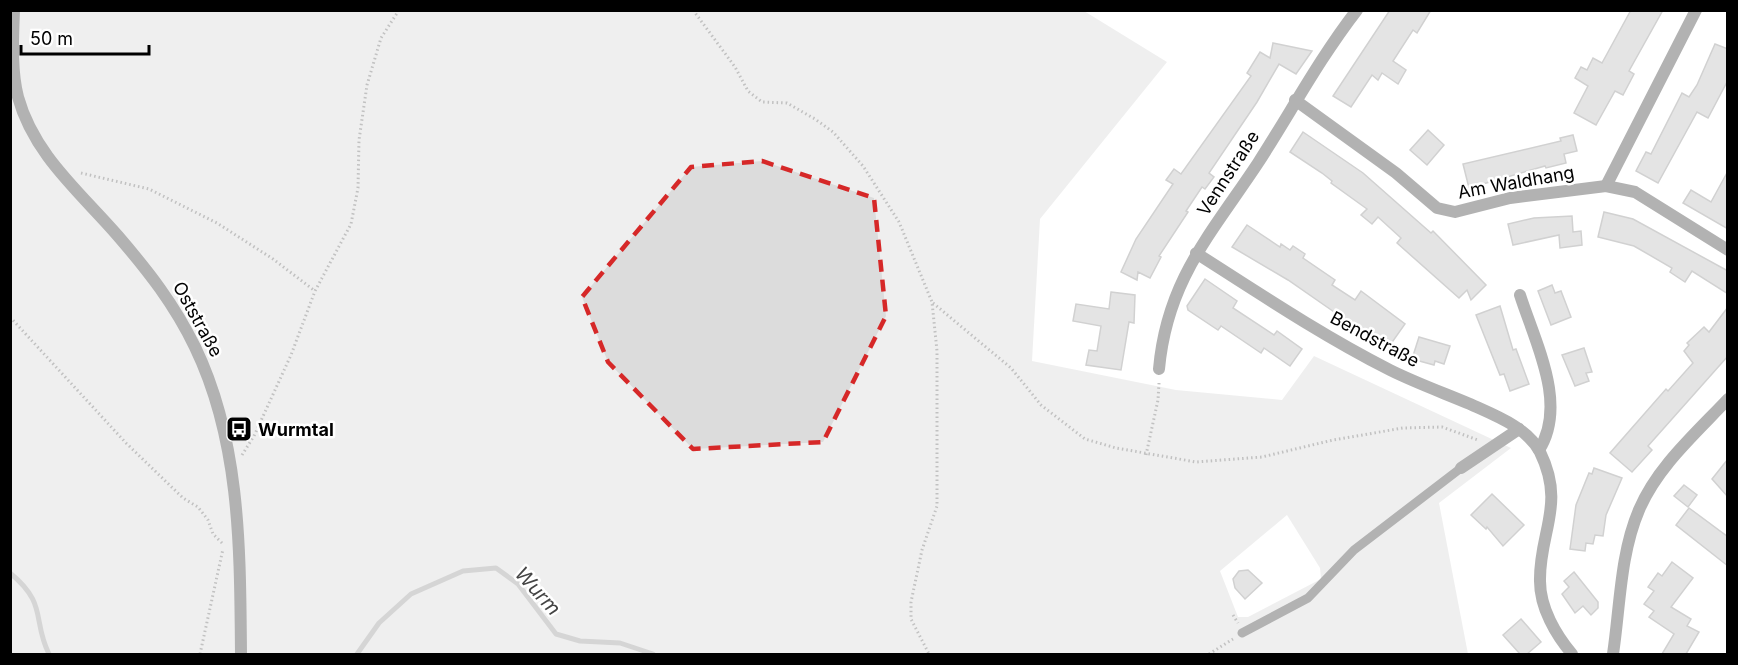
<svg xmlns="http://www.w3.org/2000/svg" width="1738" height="665" font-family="Inter,sans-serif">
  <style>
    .green { fill: #dcdcdc; fill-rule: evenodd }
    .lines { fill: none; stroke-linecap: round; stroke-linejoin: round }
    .stream { stroke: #a3a3a3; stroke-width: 5 }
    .building { fill: #c4c4c4; stroke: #999; stroke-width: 1.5 }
    .path { stroke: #777; stroke-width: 3; stroke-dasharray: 1.5 3; stroke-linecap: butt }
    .service { stroke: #555; stroke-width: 9 }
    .minor { stroke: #555; stroke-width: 12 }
    .tertiary { stroke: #555; stroke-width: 12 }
    .marked { fill: none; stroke: #d62828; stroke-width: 4.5; stroke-dasharray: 12 8; stroke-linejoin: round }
    .labels { text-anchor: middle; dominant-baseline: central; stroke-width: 5; stroke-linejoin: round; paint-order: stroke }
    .street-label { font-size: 18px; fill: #000; stroke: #fff }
    .poi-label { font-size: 18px; font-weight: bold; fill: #000; stroke: #fff; text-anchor: start }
    .water-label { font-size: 20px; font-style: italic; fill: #444; stroke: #fff }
  </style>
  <rect width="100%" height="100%" fill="#fff"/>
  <!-- green -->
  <path class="green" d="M10 11H1084L1167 62 1040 219 1032 361 1176 390 1282 400 1314 356 1511 448 1439 503 1468 654H11ZM1287 515 1320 568 1321 579 1248 617H1238L1220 571Z"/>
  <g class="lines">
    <!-- stream -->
    <g class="stream">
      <path d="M10 573C48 604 32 620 49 654"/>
      <path d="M357 654 379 623 411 594 463 571 496 568 518 584 556 634 580 641 620 643 653 654"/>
    </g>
  </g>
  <!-- building -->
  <g class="building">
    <path d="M1390 10H1431L1417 33 1413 30 1393 61 1406 70 1398 84 1382 73 1378 80 1372 75 1351 107 1333 96Z"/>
    <path d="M1631 10H1663L1629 71 1634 74 1623 95 1615 91 1596 125 1574 113 1588 86 1575 78 1581 67 1587 70 1593 58 1602 63Z"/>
    <path d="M1273 43 1312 51 1296 74 1279 64 1257 102 1209 173 1214 177 1205 189 1202 187 1186 211 1188 212 1159 256 1161 257 1150 278 1138 272 1137 280 1121 272 1136 239 1173 184 1166 180 1174 169 1181 174 1251 76 1247 73 1260 52 1270 58Z"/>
    <path d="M1715 44 1728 49V80L1708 118 1697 112 1658 183 1636 171 1646 152 1651 154 1682 93 1689 97 1697 85Z"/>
    <path d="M1428 130 1444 145 1427 165 1410 150Z"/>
    <path d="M1303 132 1363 173 1431 233 1433 231 1486 285 1471 300 1467 290 1459 298 1397 243 1401 238 1378 217 1372 224 1361 215 1367 209 1331 183 1332 181 1322 173 1290 152Z"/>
    <path d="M1573 135 1577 151 1564 154 1566 163 1546 168 1545 166 1469 188 1463 164 1561 141 1560 138Z"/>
    <path d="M1728 171V229L1683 203 1691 190 1711 202Z"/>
    <path d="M1604 212 1633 219 1728 271V294L1692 271 1685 282 1670 272 1672 268 1634 246 1598 237Z"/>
    <path d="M1572 216 1573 232 1581 231 1582 245 1560 248 1559 235 1513 245 1508 224 1534 218Z"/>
    <path d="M1247 225 1280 247 1281 244 1290 250 1293 246 1305 254 1303 258 1335 280 1332 285 1355 300 1361 291 1405 324 1388 348 1355 325 1353 327 1335 316 1337 314 1288 280 1232 247Z"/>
    <path d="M1205 279 1237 301 1233 308 1274 335 1277 331 1302 349 1290 366 1264 348 1261 353 1221 326 1218 330 1188 310 1187 306Z"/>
    <path d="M1552 285 1555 293 1561 291 1571 317 1551 325 1538 291Z"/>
    <path d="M1111 292 1135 295 1134 323 1129 322 1121 370 1086 365 1089 350 1097 351 1101 326 1073 321 1076 304 1109 309Z"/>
    <path d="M1500 306 1513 350 1516 349 1529 384 1510 391 1504 374 1500 375 1476 315Z"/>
    <path d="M1728 307V356L1648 446 1652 450 1632 472 1610 453 1666 389 1668 391 1693 363 1684 351 1689 345 1687 343 1704 327 1709 332Z"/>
    <path d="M1419 337 1450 346 1444 364 1435 361 1434 365 1412 359Z"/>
    <path d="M1584 348 1592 372 1586 373 1589 381 1575 386 1562 355Z"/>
    <path d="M1728 459V497L1712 479Z"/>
    <path d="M1594 468 1622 478 1606 515 1603 536 1595 535 1593 544 1586 543 1585 551 1570 549 1576 505 1589 473 1592 474Z"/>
    <path d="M1684 485 1697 495 1688 507 1674 496Z"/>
    <path d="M1492 494 1524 525 1503 546 1487 527 1486 529 1471 515Z"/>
    <path d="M1689 508 1728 537V566L1676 525Z"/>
    <path d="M1672 562 1693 578 1671 607 1691 619 1687 626 1699 632 1686 654H1662L1674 634 1649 617 1654 611 1644 604 1654 591 1648 587 1658 573 1662 576Z"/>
    <path d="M1248 570 1262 583 1245 599 1235 588 1233 579 1239 571Z"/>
    <path d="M1574 572 1598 602V608L1591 615 1583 606 1575 613 1562 594 1569 587 1564 581Z"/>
    <path d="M1521 619 1541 642 1527 654H1520L1503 635Z"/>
  </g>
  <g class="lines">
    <!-- path -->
    <g class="path">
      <path d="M693 10 735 67 748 91 762 102 787 103 815 119 833 132 863 166 899 222 932 302 937 351V506L922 550 911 602V619L929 654"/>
      <path d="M81 173 149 189 217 223 273 259 315 291"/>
      <path d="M933 303 1011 368 1041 405 1085 439 1116 448 1196 462 1262 457 1333 440 1403 428 1442 427 1478 440"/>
      <path d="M10 317 126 443 183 498 198 507 208 520 213 534 224 545"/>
      <path d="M242 455 254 436 291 355 315 291 351 224 358 188 359 140 367 85 381 38 399 10"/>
      <path d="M1146 455 1158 400 1159 383"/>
      <path d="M1233 615 1238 623"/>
      <path d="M200 654 223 549"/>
      <path d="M1209 654 1233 639"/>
    </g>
    <!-- service -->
    <path class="service" d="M1242 633 1308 598 1354 550 1461 468"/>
    <!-- minor -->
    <g class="minor">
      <path d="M1295 100 1396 173 1437 208 1455 212 1510 198 1606 186 1635 192 1728 250"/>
      <path d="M1606 186 1696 10"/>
      <path d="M1196 253C1260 294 1323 336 1390 370 1416 383 1444 393 1470 404 1494 415 1527 427 1540 452 1566 505 1539 532 1540 581 1540 608 1556 635 1572 654"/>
      <path d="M1520 295C1535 342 1568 404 1539 450"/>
      <path d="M1159 369C1167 280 1211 234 1258 163 1291 112 1319 59 1357 10"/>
      <path d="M1461 468 1519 429"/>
      <path d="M1613 654C1620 608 1620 554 1639 510 1657 467 1696 433 1728 399"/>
    </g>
    <!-- tertiary -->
    <path class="tertiary" d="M14 10C13 37 11 70 18 97 34 155 80 192 118 236 149 272 174 304 195 347 241 442 240 551 241 654"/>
  </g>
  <!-- marked area -->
  <path d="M0 0H1738V665H0ZM762 161 874 198 886 316 823 442 693 449 608 362 582 297 691 167Z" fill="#fff" fill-opacity=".55" fill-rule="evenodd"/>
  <path class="marked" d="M762 161 874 198 886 316 823 442 693 449 608 362 582 297 691 167Z"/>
  <!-- icons -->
  <defs>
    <g id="bus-square" transform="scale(1.35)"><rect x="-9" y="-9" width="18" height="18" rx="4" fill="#000" stroke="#fff"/><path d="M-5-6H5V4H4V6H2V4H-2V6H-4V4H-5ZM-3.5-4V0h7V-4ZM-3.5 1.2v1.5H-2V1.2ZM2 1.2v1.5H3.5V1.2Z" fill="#fff"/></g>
  </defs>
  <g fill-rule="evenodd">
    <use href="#bus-square" x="239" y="429"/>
  </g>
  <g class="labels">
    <!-- street labels -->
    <g class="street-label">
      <text transform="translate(1228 173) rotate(-57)">Vennstraße</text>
      <text transform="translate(1516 182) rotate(-10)">Am Waldhang</text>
      <text transform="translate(198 319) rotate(61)">Oststraße</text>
      <text transform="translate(1375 339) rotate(28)">Bendstraße</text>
    </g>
    <!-- poi labels -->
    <g class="poi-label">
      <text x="258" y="429">Wurmtal</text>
    </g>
    <!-- water labels -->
    <g class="water-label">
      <text transform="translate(538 591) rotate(48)">Wurm</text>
    </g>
  </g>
  <!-- border -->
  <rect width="1738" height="665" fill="none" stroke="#000000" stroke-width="24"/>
  <!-- scale -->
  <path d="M21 45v9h128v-9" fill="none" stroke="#000000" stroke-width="3"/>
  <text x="30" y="45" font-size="18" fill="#000000" stroke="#ffffff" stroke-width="4.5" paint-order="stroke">50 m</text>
</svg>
